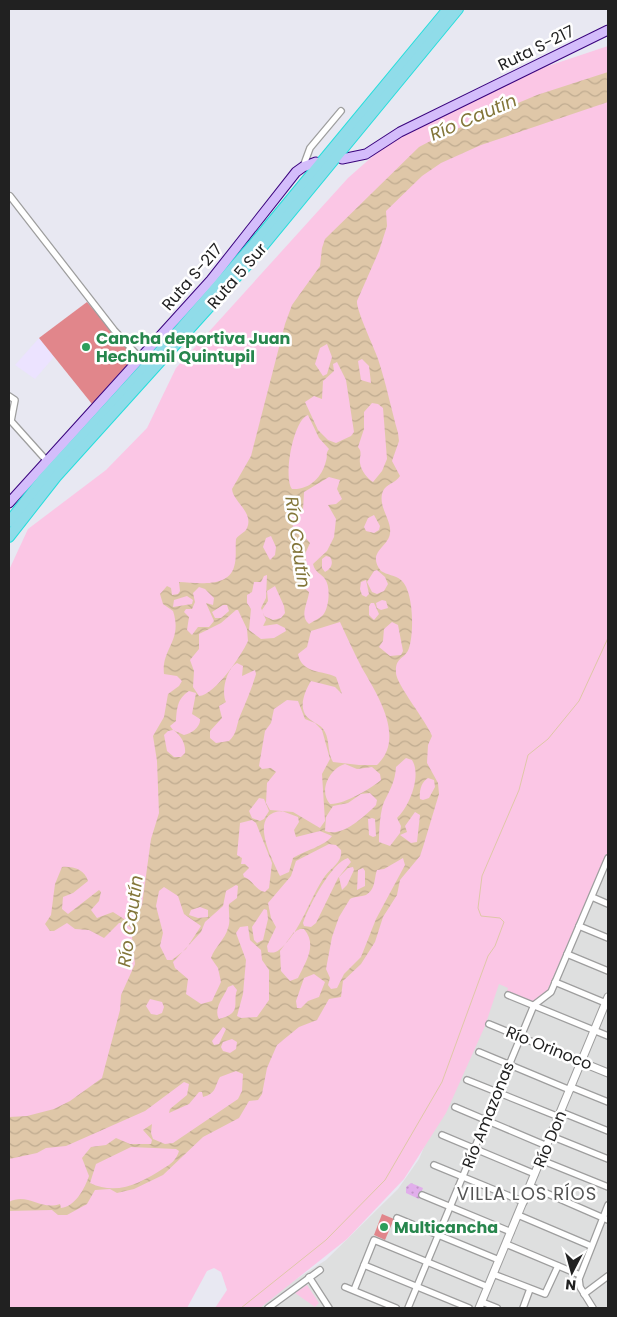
<svg xmlns="http://www.w3.org/2000/svg" width="617" height="1317" font-family="Poppins,sans-serif">
  <style>
    .residential { fill: #dedfdf }
    .education { fill: #ece3ff }
    .grass { fill: url(#grass-dots) }
    .park { fill: #fbc6e5 }
    .pitch { fill: #e1868b }
    .water { fill: url(#water-waves); fill-rule: evenodd }
    .lines { fill: none; stroke-linecap: round; stroke-linejoin: round }
    .stream { stroke: #dfc7a8; stroke-width: 1 }
    .minor-casing { stroke: #9e9e9e; stroke-width: 8 }
    .tertiary-casing { stroke: #9e9e9e; stroke-width: 9 }
    .secondary-casing { stroke: #39037d; stroke-width: 11 }
    .motorway-casing { stroke: #26dedc; stroke-width: 12 }
    .minor { stroke: #fff; stroke-width: 5.5 }
    .tertiary { stroke: #fff; stroke-width: 7 }
    .secondary { stroke: #d4bdfb; stroke-width: 9 }
    .motorway { stroke: #90dce9; stroke-width: 10 }
    .leisure-dot { fill: #2e9e5b; stroke: #fff; stroke-width: 2 }
    .labels { text-anchor: middle; dominant-baseline: central; stroke-width: 5; stroke-linejoin: round; paint-order: stroke }
    .street-label { font-size: 16px; fill: #212121; stroke: #fff }
    .leisure-label { font-size: 16px; font-weight: bold; fill: #27864d; stroke: #fff; text-anchor: start }
    .water-label { font-size: 18px; font-style: italic; fill: #83763a; stroke: #fff }
    .neighbourhood-label { font-size: 18px; letter-spacing: 1px; fill: #545454; stroke: #fff }
  </style>
  <defs>
    <pattern id="grass-dots" width="8" height="8" patternUnits="userSpaceOnUse" patternTransform="scale(1.25)"><rect width="8" height="8" fill="#e1aeeb"/><path d="M2 2h.1M6 6h.1" fill="none" stroke="#c195c9" stroke-width="1.8" stroke-linecap="round"/></pattern>
    <pattern id="water-waves" width="16" height="10" patternUnits="userSpaceOnUse" patternTransform="scale(1.25)"><rect width="16" height="10" fill="#dfc7a8"/><path d="M0 5q4-4 8 0t8 0" fill="none" stroke="#bfab90"/></pattern>
  </defs>
  <rect width="100%" height="100%" fill="#e8e8f2"/>
  <!-- residential -->
  <path class="residential" d="M608 698V1308H257L270 1296 326 1260 398 1189 419 1159 492 986Z"/>
  <!-- education -->
  <path class="education" d="M39 338 54 357 35 379 15 365Z"/>
  <!-- grass -->
  <path class="grass" d="M411 1183 423 1188 419 1199 406 1193V1187Z"/>
  <!-- park -->
  <g class="park">
    <path d="M608 46V852L541 1005 507 991 508 988 499 984 485 1026 446 1113 404 1179 347 1239 260 1308H215L227 1290 221 1272 214 1268 207 1271 187 1308H9V570L28 529 106 470 147 428 176 368 348 178 391 140 542 68Z"/>
    <path d="M307 1285 319 1303 315 1307 295 1293Z"/>
  </g>
  <!-- pitch -->
  <g class="pitch">
    <path d="M87 302 134 357 92 404 39 338Z"/>
    <path d="M382 1214 394 1219 385 1240 374 1235Z"/>
  </g>
  <!-- water -->
  <path class="water" d="M608 72V102L481 145 441 163 422 176 386 211 387 226 379 251 357 301C356 310 374 347 378 359 386 383 391 408 398 433L399 441 392 461 400 476C396 483 386 484 383 491 377 506 392 520 390 533 389 547 366 552 381 571 387 575 395 575 401 580 414 591 414 633 409 648 405 660 395 656 396 673 396 684 427 722 432 736L428 745 427 763 438 783 439 794 423 847 420 856 400 880 397 895 383 917 375 942 361 964 343 981 341 997 329 999 317 1020 299 1027 277 1045 267 1068 262 1094 258 1100 249 1101 239 1118 203 1137 163 1175 134 1189 117 1193 110 1189 95 1190 87 1204 67 1215H58L52 1210 9 1211V1202C28 1192 40 1211 60 1204L61 1208C75 1207 85 1188 89 1176L82 1158 91 1147 106 1145 116 1138 130 1144H151L152 1140 143 1130 152 1124 151 1133 153 1139 165 1144 173 1143 238 1099 242 1091 243 1074 236 1071 220 1077C214 1087 217 1093 203 1097L202 1092H199L189 1104 169 1113 170 1109 187 1095 189 1084 184 1082 145 1111 66 1146 46 1148 37 1153 9 1159V1117L27 1116 54 1109 70 1101 102 1078 120 1010 121 995 135 964 131 928 125 923H119L104 938 89 930 75 929 67 923 54 931H50L45 924 51 915 55 884 62 867C73 866 85 870 88 881L73 893 63 897 62 909 68 914 99 890 101 892 99 901 91 910 97 918 113 912 124 919 133 921 142 905 151 839 159 813 157 761 153 736 164 717 168 694 179 686 182 681 177 676 164 674C161 649 183 641 173 611L163 604 160 594 167 586 171 588 172 595 178 594 180 591 179 582C197 583 228 588 234 567 237 558 235 548 236 539 239 534 245 533 247 528 254 512 233 502 232 489L251 456 285 324 292 305 320 266 322 248 325 239 419 147 440 136 537 95ZM327 344 332 357 327 374 323 376 315 364 320 348ZM362 359 369 366 371 383 361 380 358 361ZM337 362 346 380 354 432 351 436 336 443 328 440 318 430 305 402 314 396 322 399 323 381 334 371 333 364ZM372 403 378 404 383 408 387 459 382 471 373 482C368 479 361 471 360 463 359 456 363 453 358 447L364 429V412ZM308 415 319 438 329 449C325 454 328 455 326 461 322 477 310 490 292 489 283 478 293 420 308 415ZM329 477 340 480 337 489 342 499 336 504 328 505 336 519 334 537 327 551 313 564C315 573 321 573 325 579 331 587 329 608 323 615 320 618 312 622 309 624 299 616 308 603 309 592L303 587 308 578 305 554 310 543 304 536 294 532 290 512 293 509 303 510 304 492ZM374 515 380 526 379 530 374 533 366 531 364 527 368 518ZM271 536 276 547 275 555 270 560 263 547 266 538ZM326 556 330 557C334 563 331 569 325 572L322 568V559ZM377 570 385 577 388 584 384 591 377 594 372 592 367 582 374 571ZM267 575 266 598 261 608 266 620 263 626 277 624 285 628 286 631 274 638 261 639 249 630 251 609 247 603V595L252 592 254 582H261L264 576ZM366 580 369 594 366 597 362 595 360 589 361 582ZM275 586 284 606 285 613 281 618 273 620 264 616 262 610 268 601 267 591ZM199 587 205 589 214 598 213 605 206 603 214 621 209 627H198L192 635 187 630 189 617 184 612 186 609H192L195 602 193 593ZM187 596 193 600 192 604 173 607 174 600ZM382 600 386 601 388 608 381 610 377 608 376 603ZM371 603H374L379 614 374 620 369 615V606ZM223 605H227L229 611 221 618H215L212 612ZM236 610H238L247 629 248 641C241 656 215 695 199 696L193 687 194 671 190 660 199 649V634L221 623ZM340 622C347 637 354 653 362 668 377 694 406 738 377 765H359L333 762C327 752 330 742 325 732 320 723 314 724 307 717 298 707 305 691 311 681L335 687 342 694 336 677C322 670 302 674 298 654L307 647 311 631ZM392 622 398 625 403 651 401 655 390 656 379 647 383 641 384 629ZM237 663 243 666 242 676 255 670 256 674C252 688 246 702 240 716 236 726 237 734 229 741L216 743 210 738V731L222 718 219 706 226 702C221 692 226 669 237 663ZM189 691 196 693 192 714 200 719C201 727 191 734 184 735L173 730 170 726 176 721C177 708 177 699 189 691ZM287 700 298 701 305 719 315 723 322 730 330 759 322 774 325 821 320 828 293 812 270 810 266 803 267 783 276 772 271 768 262 769 259 766 265 731 271 723 274 709ZM173 730C181 735 186 744 185 753L181 757H174L167 751 164 735 168 731ZM406 758 412 760C422 776 409 807 397 818L401 826 400 833 390 846 379 842C379 832 380 809 385 800 391 788 395 781 396 767ZM345 764 357 769 372 767 380 774 381 780C372 788 343 805 330 804 318 791 330 768 345 764ZM428 778 434 780 435 787 429 798 423 800 420 799C419 792 421 782 428 778ZM370 793 377 800 376 805C365 816 342 838 325 831L326 817 333 806 348 803 361 794ZM259 798 264 799 269 811 264 819 260 821 252 818 249 811ZM282 811 298 817 299 822 294 830 296 837 320 831 332 836C325 846 304 851 293 858L289 872 280 876C272 859 247 813 282 811ZM415 812 420 815 417 842 411 843 400 835 407 832 405 826ZM372 818 375 819 376 836 373 837 369 835 368 819ZM252 820 256 823 272 863 269 888 265 892C255 890 253 880 244 877L243 874 249 868 245 864H241L242 858 237 855 240 823ZM329 844 336 845 341 850C343 862 331 868 325 876 309 899 301 932 279 950 275 953 272 953 268 952L267 946 276 927 271 918 268 903 291 876 296 861ZM348 858 351 862 338 878 316 923 311 927 304 926 303 923C308 907 332 862 348 858ZM403 858 405 865 376 919 361 957 344 974 337 988 331 989 328 985 330 978 326 969 332 937 339 917 350 899C355 896 361 897 366 895 376 889 374 878 377 870L384 869ZM353 867 354 870 347 885 342 890 339 877 348 868ZM363 868 365 871V886L357 890 358 870ZM236 885 238 886 237 898 229 904C228 912 231 920 228 928 225 940 215 946 211 958L218 968 221 982 212 1001 201 1004 186 994 188 979 175 968 173 962 201 932 205 922 223 906 226 891ZM164 887 178 896 184 914 201 926 186 949 172 960H167L160 946 163 933 156 906 159 891ZM200 907 208 910V917L198 918 189 915 191 910ZM264 909 267 910 268 919 263 940 257 943 254 940 252 927ZM248 926 250 940 261 950 262 960 269 970V1000L257 1017 241 1018 237 1016 243 994 246 960 236 933 240 927ZM300 929H304C318 945 305 963 298 978L290 981 281 971 280 951 294 932ZM314 974 325 982 319 997 308 1001 301 1008H297L296 1001 304 978ZM233 985 237 990C232 1003 243 1013 219 1019 213 1008 224 997 228 987ZM150 999 162 1002 164 1007 162 1013 157 1015 151 1014 146 1006ZM223 1027 226 1029 219 1044 214 1045 212 1041ZM232 1039 237 1042 236 1049 230 1053 223 1051 221 1047 223 1042ZM131 1147 176 1149 179 1151C176 1160 171 1164 164 1168 141 1183 117 1196 90 1183L96 1164Z"/>
  <g class="lines">
    <!-- stream -->
    <path class="stream" d="M241 1308 326 1240 385 1180 442 1082 488 956 495 946 504 922 500 918 481 916 478 908 482 876 519 790 528 755 548 739 579 701 608 638"/>
    <!-- minor casing -->
    <g class="minor-casing">
      <g id="minor">
        <path d="M303 167 310 148 341 111"/>
        <path d="M10 196 114 330 140 358"/>
        <path d="M9 396 15 400 11 421 46 460"/>
        <path d="M592 897 608 904"/>
        <path d="M579 926 608 938"/>
        <path d="M567 954 608 971"/>
        <path d="M555 982 608 1004"/>
        <path d="M508 995 608 1036"/>
        <path d="M489 1024 581 1062"/>
        <path d="M479 1052 570 1090"/>
        <path d="M467 1080 559 1117"/>
        <path d="M571 1087 608 1102"/>
        <path d="M455 1107 547 1146"/>
        <path d="M561 1112 608 1131"/>
        <path d="M442 1135 535 1174"/>
        <path d="M551 1136 608 1159"/>
        <path d="M541 1160 608 1187"/>
        <path d="M434 1165 524 1202"/>
        <path d="M530 1186 608 1220"/>
        <path d="M422 1195 511 1232"/>
        <path d="M518 1215 591 1246"/>
        <path d="M397 1218 499 1260"/>
        <path d="M506 1244 580 1275"/>
        <path d="M364 1265 469 1308"/>
        <path d="M493 1274 545 1294 558 1266"/>
        <path d="M309 1277 329 1308"/>
        <path d="M345 1287 396 1308"/>
        <path d="M354 1290 374 1240 488 1287"/>
        <path d="M584 1294 608 1276"/>
        <path d="M482 1302 497 1308"/>
        <path d="M268 1308 320 1270"/>
        <path d="M408 1308 534 1005 551 992 608 858"/>
        <path d="M523 1308 530 1289"/>
        <path d="M593 1308 580 1287 579 1279 608 1205"/>
      </g>
    </g>
    <!-- tertiary casing -->
    <g class="tertiary-casing">
      <g id="tertiary">
        <path d="M581 1062 608 1073"/>
        <path d="M479 1308 608 997"/>
      </g>
    </g>
    <!-- secondary casing -->
    <g class="secondary-casing">
      <g id="secondary">
        <path d="M342 159 366 154 400 132 608 30"/>
        <path d="M9 503 211 280 296 172 303 167 316 162"/>
      </g>
    </g>
    <!-- motorway casing -->
    <g class="motorway-casing">
      <g id="motorway">
        <path d="M9 522 42 480 176 334 253 245 448 9"/>
        <path d="M9 537 56 477 249 263 458 9"/>
      </g>
    </g>
    <!-- minor -->
    <use href="#minor" class="minor"/>
    <!-- tertiary -->
    <use href="#tertiary" class="tertiary"/>
    <!-- secondary -->
    <use href="#secondary" class="secondary"/>
    <!-- motorway -->
    <use href="#motorway" class="motorway"/>
  </g>
  <!-- markers -->
  <g class="leisure-dot">
    <circle cx="86" cy="347" r="5"/>
    <circle cx="384" cy="1227" r="5"/>
  </g>
  <g class="labels">
    <!-- street labels -->
    <g class="street-label">
      <text transform="translate(536 48) rotate(-26)">Ruta S-217</text>
      <text transform="translate(237 276) rotate(-49)">Ruta 5 Sur</text>
      <text transform="translate(192 277) rotate(-49)">Ruta S-217</text>
      <text transform="translate(549 1048) rotate(22)">Río Orinoco</text>
      <text transform="translate(488 1115) rotate(-68)">Río Amazonas</text>
      <text transform="translate(550 1139) rotate(-67)">Río Don</text>
    </g>
    <!-- leisure labels -->
    <g class="leisure-label">
      <text x="96" y="338">Cancha deportiva Juan<tspan x="96" dy="18">Hechumil Quintupil</tspan></text>
      <text x="394" y="1227">Multicancha</text>
    </g>
    <!-- water labels -->
    <g class="water-label">
      <text transform="translate(473 117) rotate(-23)">Río Cautín</text>
      <text transform="translate(298 542) rotate(82)">Río Cautín</text>
      <text transform="translate(130 921) rotate(-82)">Río Cautín</text>
    </g>
    <!-- neighbourhood labels -->
    <g class="neighbourhood-label">
      <text x="527" y="1193">VILLA LOS RÍOS</text>
    </g>
  </g>
  <!-- border -->
  <rect width="617" height="1317" fill="none" stroke="#212121" stroke-width="20"/>
  <!-- north arrow -->
  <g transform="translate(572 1272) rotate(186)" stroke="#ffffff" stroke-width="4" paint-order="stroke">
  <path d="M0-4L9 19L0 12L-9 19Z" fill="#212121"/>
  <text y="-8" font-size="14" font-weight="bold" text-anchor="middle" fill="#212121">N</text>
  </g>
</svg>
